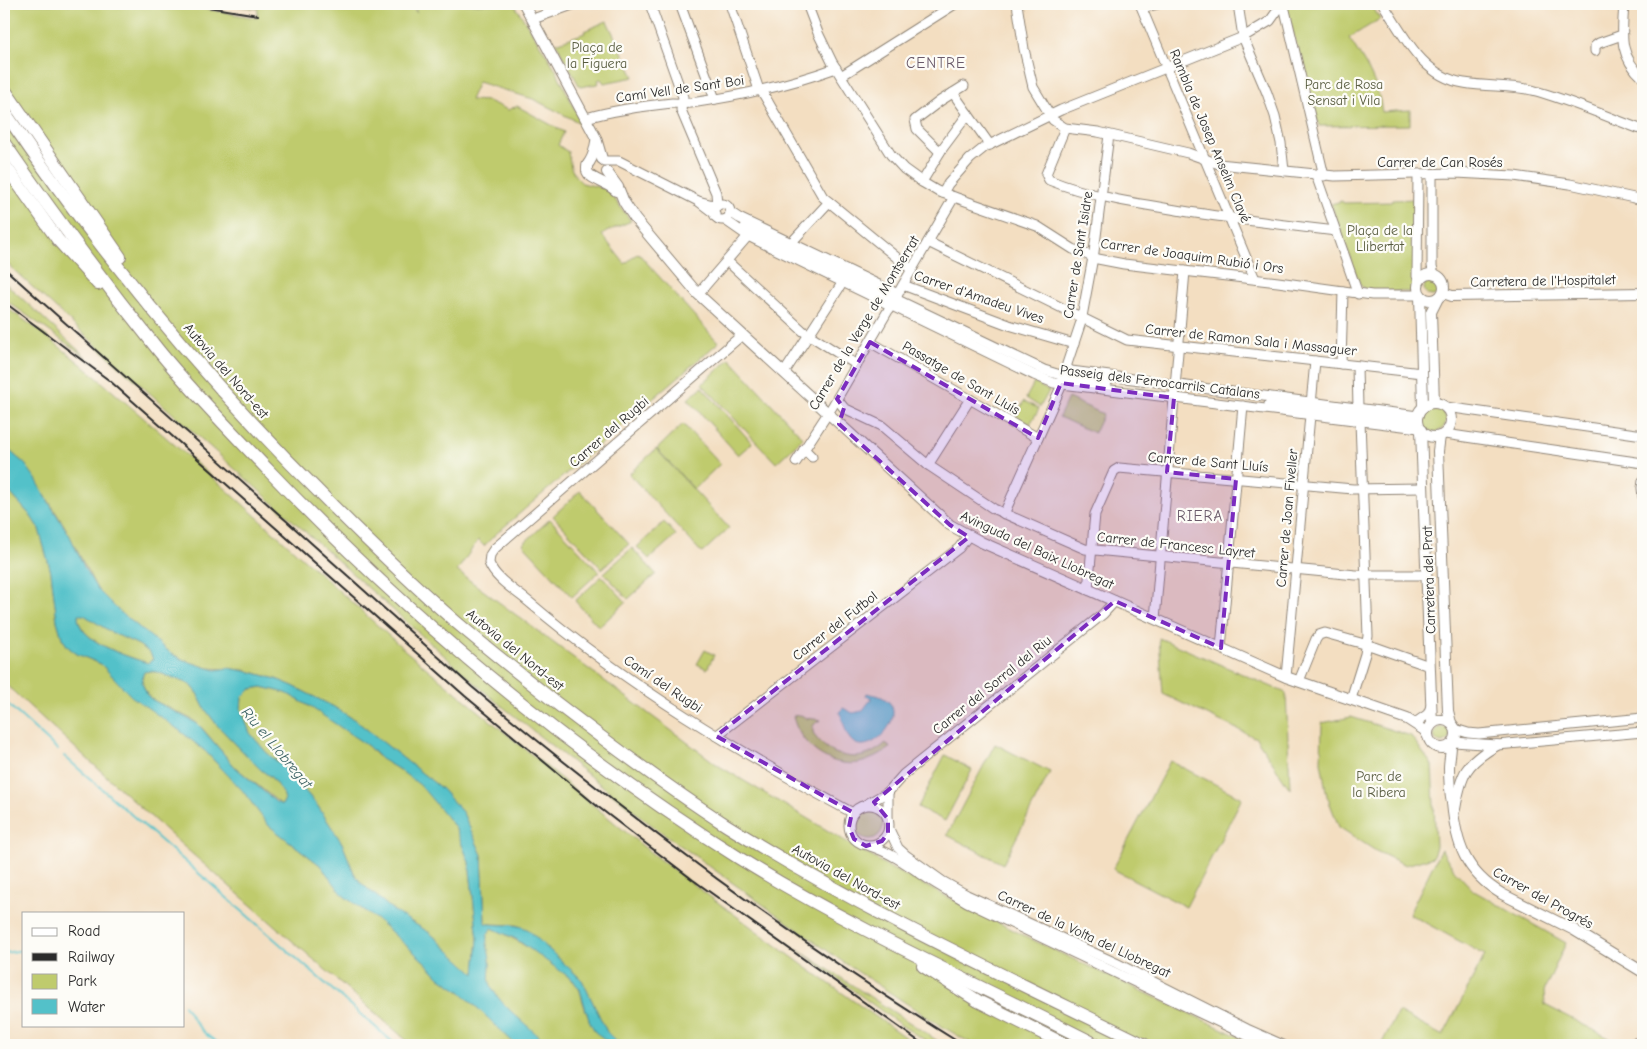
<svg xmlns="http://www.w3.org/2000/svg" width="1647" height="1049" font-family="'Comic Neue',sans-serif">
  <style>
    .green { fill: #bfcb6d; stroke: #757b4c }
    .water { fill: #53c1c9; stroke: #3f767a; fill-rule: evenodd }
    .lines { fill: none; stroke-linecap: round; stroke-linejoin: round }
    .stream { stroke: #53c1c9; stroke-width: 2 }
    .minor-casing { stroke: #8f8476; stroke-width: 11 }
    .major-casing { stroke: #8f8476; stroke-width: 12 }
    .highway-casing { stroke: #8f8476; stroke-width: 14 }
    .minor { stroke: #fff; stroke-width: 9 }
    .major { stroke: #fff; stroke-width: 10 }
    .highway { stroke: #fff; stroke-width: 12 }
    .rail { stroke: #2b2b2b; stroke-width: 2 }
    .marked { fill: #7b2cbf; fill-opacity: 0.2; stroke: #7b2cbf; stroke-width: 4; stroke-dasharray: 10 6; stroke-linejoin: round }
    .labels { text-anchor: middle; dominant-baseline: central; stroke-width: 4.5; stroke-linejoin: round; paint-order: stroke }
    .park-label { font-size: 14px; fill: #575b3f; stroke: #fdfcf7 }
    .street-label { font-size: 14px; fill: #2b2b2b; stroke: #fdfcf7 }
    .neighbourhood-label { font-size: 15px; letter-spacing: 1px; fill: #6a5a6a; stroke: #fdfcf7 }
    .water-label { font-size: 15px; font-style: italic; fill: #396062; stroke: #fdfcf7 }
  </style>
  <rect width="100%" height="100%" fill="#fdfcf7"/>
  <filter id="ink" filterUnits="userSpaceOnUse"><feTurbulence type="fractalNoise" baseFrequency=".02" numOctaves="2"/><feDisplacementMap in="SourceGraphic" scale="10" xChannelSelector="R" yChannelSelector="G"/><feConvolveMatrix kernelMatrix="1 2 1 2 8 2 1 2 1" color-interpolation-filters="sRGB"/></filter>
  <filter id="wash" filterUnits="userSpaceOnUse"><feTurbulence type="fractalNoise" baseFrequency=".0096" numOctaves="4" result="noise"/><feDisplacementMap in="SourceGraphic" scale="20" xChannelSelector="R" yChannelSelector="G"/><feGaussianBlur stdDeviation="1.12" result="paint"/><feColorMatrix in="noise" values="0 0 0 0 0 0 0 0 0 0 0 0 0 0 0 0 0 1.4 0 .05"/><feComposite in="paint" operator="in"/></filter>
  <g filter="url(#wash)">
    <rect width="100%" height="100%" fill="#f3dec1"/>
    <!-- green -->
    <g class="green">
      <path d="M4 4H176L257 18 258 9 225 4H408L417 13 413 4H514L555 68 582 124 533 99 478 82 470 100 488 101 508 110 517 106 564 132 558 145 568 152 571 168 576 177 582 183 607 189 631 221C623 225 608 230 602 235L625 264 638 253 716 340 719 342 497 533 484 546 478 540 457 571 719 766 894 870 1039 943 1257 1045H974L938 1024 843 962 649 823 493 699 98 347 4 261Z"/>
      <path d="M1285 4H1371L1380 19 1349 38C1365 63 1378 81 1382 112L1410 110V125L1319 126Z"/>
      <path d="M607 21 634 77 604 83 601 79 598 80 599 83 597 84 580 87 556 43 585 33 584 31Z"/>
      <path d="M1415 199V290L1413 292 1368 291 1360 285 1331 204 1342 201 1343 203 1392 202 1393 200Z"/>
      <circle cx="1432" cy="288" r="8"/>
      <path d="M4 282 87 358 4 299Z"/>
      <path d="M4 306 40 331 81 364 227 490 407 652 655 856 807 968 916 1045H626L615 1040 607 1032 582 980 527 929 516 925 491 924 485 923 482 855 463 813 442 789 355 720 334 707 293 686 276 679 245 670 208 668 184 660 172 654 119 611 97 589 64 525 25 464 4 446Z"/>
      <path d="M730 359 803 438 776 463 702 384Z"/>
      <path d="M1034 383 1049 391 1040 407 1026 398Z"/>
      <path d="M702 387 752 443 738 455 688 399Z"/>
      <path d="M1068 398 1103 414 1094 433 1059 417Z"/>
      <path d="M1024 401 1039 409 1030 424 1016 416Z"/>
      <circle cx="1434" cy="420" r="12"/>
      <path d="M683 424 720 464 694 489 657 449Z"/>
      <path d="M656 449 729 528 702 553 629 474Z"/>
      <path d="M4 486 30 515 39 529 51 572 57 621 62 638 68 647 77 654 101 664 122 686 146 706 179 730 205 751 243 791 268 825 320 865 344 896 380 922 425 962 439 977 461 992 516 1045H412L182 845 4 683Z"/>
      <path d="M580 491 629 544 602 569 553 516Z"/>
      <path d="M550 519 599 572 572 597 523 544Z"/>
      <path d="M664 522 676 535 649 559 637 547Z"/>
      <path d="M632 548 656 574 628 599 604 573Z"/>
      <path d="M602 576 626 602 599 627 575 601Z"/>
      <path d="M78 614 84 615 111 632 139 645 150 653 153 659 148 663C128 657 76 641 78 614Z"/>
      <path d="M1159 638 1286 693 1290 789 1256 738 1163 694Z"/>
      <path d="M705 650 714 655 707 669 697 664Z"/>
      <path d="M144 671 157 672 187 683 192 686 196 691 205 709 217 725 261 770 271 777 283 793 285 799 282 805 235 767 202 728 193 720 151 699C144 691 140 682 144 671Z"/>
      <path d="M262 687 286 693 314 709 368 746 376 755 416 781 425 790 455 827 469 862 478 939 475 975 430 933 395 912 361 883 354 873 342 843 317 805 289 772 266 752 250 733 241 709 242 697 251 689Z"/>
      <path d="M801 715 806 718 821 720C800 728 824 748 835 753 843 756 853 758 862 756 871 754 879 749 886 743L890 748C880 754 870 761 859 763 829 768 799 745 793 716Z"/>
      <path d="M1351 717 1411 736 1432 765 1436 846 1433 857 1406 865 1376 851 1339 827 1327 796 1321 762 1322 723Z"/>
      <circle cx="1442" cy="735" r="8"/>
      <path d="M995 744 1050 772 1003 864 947 835Z"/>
      <path d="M945 755 972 770 945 821 918 807Z"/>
      <path d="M1170 761 1242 798 1186 907 1113 869Z"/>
      <circle cx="869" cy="825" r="14"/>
      <path d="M1441 849 1454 870 1474 891 1566 943 1544 991 1545 1005 1611 1039 1594 1045H1381L1398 1012 1443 1036 1485 955 1409 914Z"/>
      <path d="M492 928C508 933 571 974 578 987 581 991 581 997 583 1002 588 1020 596 1034 613 1045H547C532 1027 497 1005 490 983 488 975 491 967 490 960 488 948 482 938 492 928Z"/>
      <path d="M797 949 944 1045H933L902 1026Z"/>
    </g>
    <!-- water -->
    <g class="water">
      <path d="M4 446 25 464 36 479 51 506 70 536 85 569 97 589 119 611 172 654 184 660 208 668 216 670 228 668 251 672 276 679 293 686 334 707 355 720 442 789 463 813 482 855 485 923C499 927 513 922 527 929L582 980 607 1032 615 1040 626 1045H613L595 1032 589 1020 580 990 573 980 516 939 492 928C482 938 489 948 490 960 491 967 488 975 490 983 497 1005 532 1027 547 1045H516L461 992 439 977 425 962 380 922 344 896 320 865 268 825 243 791 205 751 179 730 131 696 101 664 77 654 68 647 62 638 57 621 51 572 39 529 30 515 4 486ZM78 615H84L111 632 139 645 150 653 153 659 148 663C128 657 76 641 78 615ZM151 671 157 672 187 683 192 686 196 691 205 709 217 725 261 770 271 777 283 793 285 799 282 805 276 802 235 767 198 724 151 699 147 695 142 683V677L144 672ZM262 687 286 693 309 706 368 746 381 759 398 769 420 785 455 827 469 862 478 939 475 974 430 933 395 912 361 883 354 873 342 843 317 805 289 772 266 752 250 733 241 709 242 697 251 689Z"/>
      <path d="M867 693C873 695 880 695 885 699 909 713 874 755 854 743 844 736 845 721 839 712L843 708 853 713 862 711 872 698 866 696Z"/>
    </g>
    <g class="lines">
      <!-- stream -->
      <g class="stream">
        <path d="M4 701 58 750"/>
        <path d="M64 756 396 1045"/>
        <path d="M4 953 24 950"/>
        <path d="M184 1005C195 1023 204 1037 223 1045"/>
      </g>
    </g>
  </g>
  <g filter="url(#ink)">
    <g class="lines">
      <!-- minor casing -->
      <g class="minor-casing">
        <g id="minor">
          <path d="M650 4 683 97 681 110 716 193 717 206 698 201"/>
          <path d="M680 4 715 99"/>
          <path d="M730 4 758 87 764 95 823 197 912 270"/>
          <path d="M807 4 818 33 832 62 891 155 904 169 922 182 937 191 1037 226 1073 249 1098 259 1124 264 1278 282 1372 295H1420"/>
          <path d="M1017 4 1024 49 1033 87 1053 120 1065 128 1098 132 1188 153 1219 164 1335 176 1456 173 1514 176 1570 184 1643 200"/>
          <path d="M1140 4 1255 279"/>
          <path d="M1238 4 1243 37 1267 93 1275 116 1281 143 1284 171"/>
          <path d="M1277 4 1285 10 1324 176"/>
          <path d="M1383 4C1404 36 1423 77 1464 83 1487 87 1510 85 1532 90 1570 100 1607 117 1643 130"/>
          <path d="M1624 4C1622 35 1618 55 1643 78"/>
          <path d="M1142 8 1158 4"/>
          <path d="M533 19 575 4"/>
          <path d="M1595 51V46L1599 43 1622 35"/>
          <path d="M841 76 955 4"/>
          <path d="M953 93 990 145"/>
          <path d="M586 118C614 110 643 106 672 103 679 103 685 104 691 103 741 96 789 85 836 68"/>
          <path d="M1065 128 1046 174 1049 180C1091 197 1139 204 1183 211 1234 219 1285 225 1336 231"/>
          <path d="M940 152 917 129 915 120 940 101 964 86"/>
          <path d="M604 161H619L698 201 715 214"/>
          <path d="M1432 174V266L1434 275"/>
          <path d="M1316 175 1358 294"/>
          <path d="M1418 175 1417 276 1419 282"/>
          <path d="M922 182 942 149 968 114"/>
          <path d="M943 193 948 184 970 159 985 147 1061 110 1243 37 1270 21 1280 7"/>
          <circle cx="722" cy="212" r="8"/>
          <path d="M730 212 739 218 898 294"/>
          <path d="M725 220 748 236 1034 375 1054 383 1419 428"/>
          <path d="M745 227 1044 370 1070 378 1107 383"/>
          <path d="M928 242 1127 340 1422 373"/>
          <path d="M791 243 829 202"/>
          <path d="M727 261 803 331 857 365"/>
          <path d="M903 285 1009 325 1074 344"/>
          <path d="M698 294 748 236"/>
          <path d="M742 335 494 549 490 555 489 563C495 579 516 591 529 602 628 686 739 752 853 813"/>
          <path d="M870 342 1038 438"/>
          <path d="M1341 364 1343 291"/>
          <path d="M1357 366 1358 408"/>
          <path d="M1066 367 1071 371 1418 416"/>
          <path d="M784 373 843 282"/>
          <path d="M837 399 844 408 882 426 928 465 994 509 1085 549 1356 575H1426"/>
          <path d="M1269 404 1413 421"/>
          <path d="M1446 407 1643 435"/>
          <path d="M1445 434 1643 463"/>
          <path d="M804 449 812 457"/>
          <path d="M796 462 832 407 954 197"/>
          <path d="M928 465 970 399"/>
          <path d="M1643 481 1642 488 1643 497"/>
          <path d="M1004 514 1060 389 1063 376 1081 322 1094 252 1109 135"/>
          <path d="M1088 590 1095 514 1114 471 1119 468 1353 489 1422 488"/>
          <path d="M1155 619 1185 271"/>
          <path d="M1221 648 1243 406"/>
          <path d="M1286 677 1315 361"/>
          <path d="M1299 681 1316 639 1319 635 1325 633 1375 647 1429 666"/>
          <path d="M1351 699 1365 654 1368 636 1360 421"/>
          <path d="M1418 721 1428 714 1431 706"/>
          <path d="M1455 729 1468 733 1479 734 1643 718"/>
          <path d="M716 736 959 548 968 536"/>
          <path d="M1454 742 1497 745 1643 732"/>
          <path d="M888 792V819"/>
          <circle cx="869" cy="825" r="20"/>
          <path d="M865 805 888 792 904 774 1103 614 1115 601"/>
          <path d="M889 829 898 848 907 856 942 881 967 895 1116 963 1247 1029 1283 1045"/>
          <path d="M870 846C892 853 908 865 927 878 940 887 954 894 967 902L1267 1045"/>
        </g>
      </g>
      <!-- major casing -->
      <g class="major-casing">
        <g id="major">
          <path d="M524 4 596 138 602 159"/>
          <path d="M596 142C595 148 594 155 590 161 588 165 587 163 587 168 585 179 608 182 616 191"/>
          <path d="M607 172 618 187 624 202 635 219 698 294 950 525 981 542 1286 677 1407 719 1424 730 1428 736"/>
          <circle cx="1431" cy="287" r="13"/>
          <path d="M1443 293 1452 296 1643 293"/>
          <path d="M1420 295 1423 407"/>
          <circle cx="1434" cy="420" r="17"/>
          <path d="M1434 403 1431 312 1437 300"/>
          <path d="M1421 430 1432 724"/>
          <path d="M1440 436 1438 451 1448 711 1451 723"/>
          <circle cx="1442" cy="734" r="14"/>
          <path d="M1451 745C1451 753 1449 761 1449 768 1449 780 1450 792 1452 803 1456 844 1465 872 1502 894L1574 930 1643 972"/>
          <path d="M1455 809C1461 773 1466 763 1497 745"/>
          <path d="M1627 1045 1643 1042"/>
        </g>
      </g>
      <!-- highway casing -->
      <g class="highway-casing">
        <g id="highway">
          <path d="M4 89 120 257"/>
          <path d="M4 111C99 252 209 384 330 503 371 544 412 584 456 622 488 649 522 676 555 702 611 745 667 787 726 825 860 909 1003 975 1145 1045"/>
          <path d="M4 143C53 214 105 284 159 351 194 394 233 433 271 473 411 619 567 750 739 858 853 929 977 984 1097 1045"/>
          <path d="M4 164 58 240 98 284"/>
          <path d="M923 966 978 1001 1066 1045"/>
        </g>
      </g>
      <!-- minor -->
      <use href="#minor" class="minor"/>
      <!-- major -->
      <use href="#major" class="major"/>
      <!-- highway -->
      <use href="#highway" class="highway"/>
      <!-- rail -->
      <g class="rail">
        <path d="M189 4 258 15"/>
        <path d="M4 268 472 687C628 817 790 938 963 1045"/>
        <path d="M4 302 110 381 465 696 597 806 693 880 924 1045"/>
      </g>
    </g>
  </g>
  <!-- marked area -->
  <path class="marked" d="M870 342 1038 438 1061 383 1174 398 1167 472 1236 479 1221 648 1115 601 874 802 888 819V833L882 841 866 846 854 839 849 827 852 812 716 736 969 537 950 525 839 424 844 408 837 399Z"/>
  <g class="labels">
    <!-- park labels -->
    <g class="park-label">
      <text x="597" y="47">Plaça de<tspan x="597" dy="16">la Figuera</tspan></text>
      <text x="1344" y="84">Parc de Rosa<tspan x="1344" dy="16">Sensat i Vila</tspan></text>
      <text x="1380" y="230">Plaça de la<tspan x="1380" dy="16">Llibertat</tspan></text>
      <text x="1379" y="776">Parc de<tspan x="1379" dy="16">la Ribera</tspan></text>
    </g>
    <!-- street labels -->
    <g class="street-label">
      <text transform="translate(680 89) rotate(-8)">Camí Vell de Sant Boi</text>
      <text transform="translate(1210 136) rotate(67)">Rambla de Josep Anselm Clavé</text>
      <text x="1440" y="162">Carrer de Can Rosés</text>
      <text transform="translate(1078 255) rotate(-81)">Carrer de Sant Isidre</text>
      <text transform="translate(1192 256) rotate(8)">Carrer de Joaquim Rubió i Ors</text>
      <text transform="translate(1543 281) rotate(-1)">Carretera de l'Hospitalet</text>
      <text transform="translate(979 297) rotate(19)">Carrer d'Amadeu Vives</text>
      <text transform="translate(864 323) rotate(-59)">Carrer de la Verge de Montserrat</text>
      <text transform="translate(1251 340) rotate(6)">Carrer de Ramon Sala i Massaguer</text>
      <text transform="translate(226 371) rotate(49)">Autovia del Nord-est</text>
      <text transform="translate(961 378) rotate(30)">Passatge de Sant Lluís</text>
      <text transform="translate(1160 382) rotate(7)">Passeig dels Ferrocarrils Catalans</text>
      <text transform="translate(609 432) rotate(-41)">Carrer del Rugbi</text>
      <text transform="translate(1208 462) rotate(5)">Carrer de Sant Lluís</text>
      <text transform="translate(1287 518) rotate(-85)">Carrer de Joan Fiveller</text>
      <text transform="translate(1176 545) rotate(6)">Carrer de Francesc Layret</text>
      <text transform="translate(1037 550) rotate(25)">Avinguda del Baix Llobregat</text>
      <text transform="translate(1429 580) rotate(-92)">Carretera del Prat</text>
      <text transform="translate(835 626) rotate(-38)">Carrer del Futbol</text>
      <text transform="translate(515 650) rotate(39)">Autovia del Nord-est</text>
      <text transform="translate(663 684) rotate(34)">Camí del Rugbi</text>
      <text transform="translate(992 685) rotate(-39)">Carrer del Sorral del Riu</text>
      <text transform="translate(846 877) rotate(29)">Autovia del Nord-est</text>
      <text transform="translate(1543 898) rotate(29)">Carrer del Progrés</text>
      <text transform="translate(1084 934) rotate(25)">Carrer de la Volta del Llobregat</text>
    </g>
    <!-- neighbourhood labels -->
    <g class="neighbourhood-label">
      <text x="936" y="63">CENTRE</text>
      <text x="1200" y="516">RIERA</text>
    </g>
    <!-- water labels -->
    <g class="water-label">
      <text transform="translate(277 748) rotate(50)">Riu el Llobregat</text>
    </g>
  </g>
  <!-- margin -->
  <rect width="1647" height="1049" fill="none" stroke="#fdfcf7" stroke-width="20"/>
  <!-- legend -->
  <rect x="22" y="912" width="162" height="115" fill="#fdfcf7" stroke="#a9a8a5"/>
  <rect x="32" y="928" width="25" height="8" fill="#ffffff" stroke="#a9a8a5"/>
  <text x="68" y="936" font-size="15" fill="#2b2b2b">Road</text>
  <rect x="32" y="953" width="25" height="8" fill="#2b2b2b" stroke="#a9a8a5"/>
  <text x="68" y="962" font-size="15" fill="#2b2b2b">Railway</text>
  <rect x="32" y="974" width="25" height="15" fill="#bfcb6d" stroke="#a9a8a5"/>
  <text x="68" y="986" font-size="15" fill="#2b2b2b">Park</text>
  <rect x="32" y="999" width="25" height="15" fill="#53c1c9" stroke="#a9a8a5"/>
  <text x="68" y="1012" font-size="15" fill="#2b2b2b">Water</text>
</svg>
